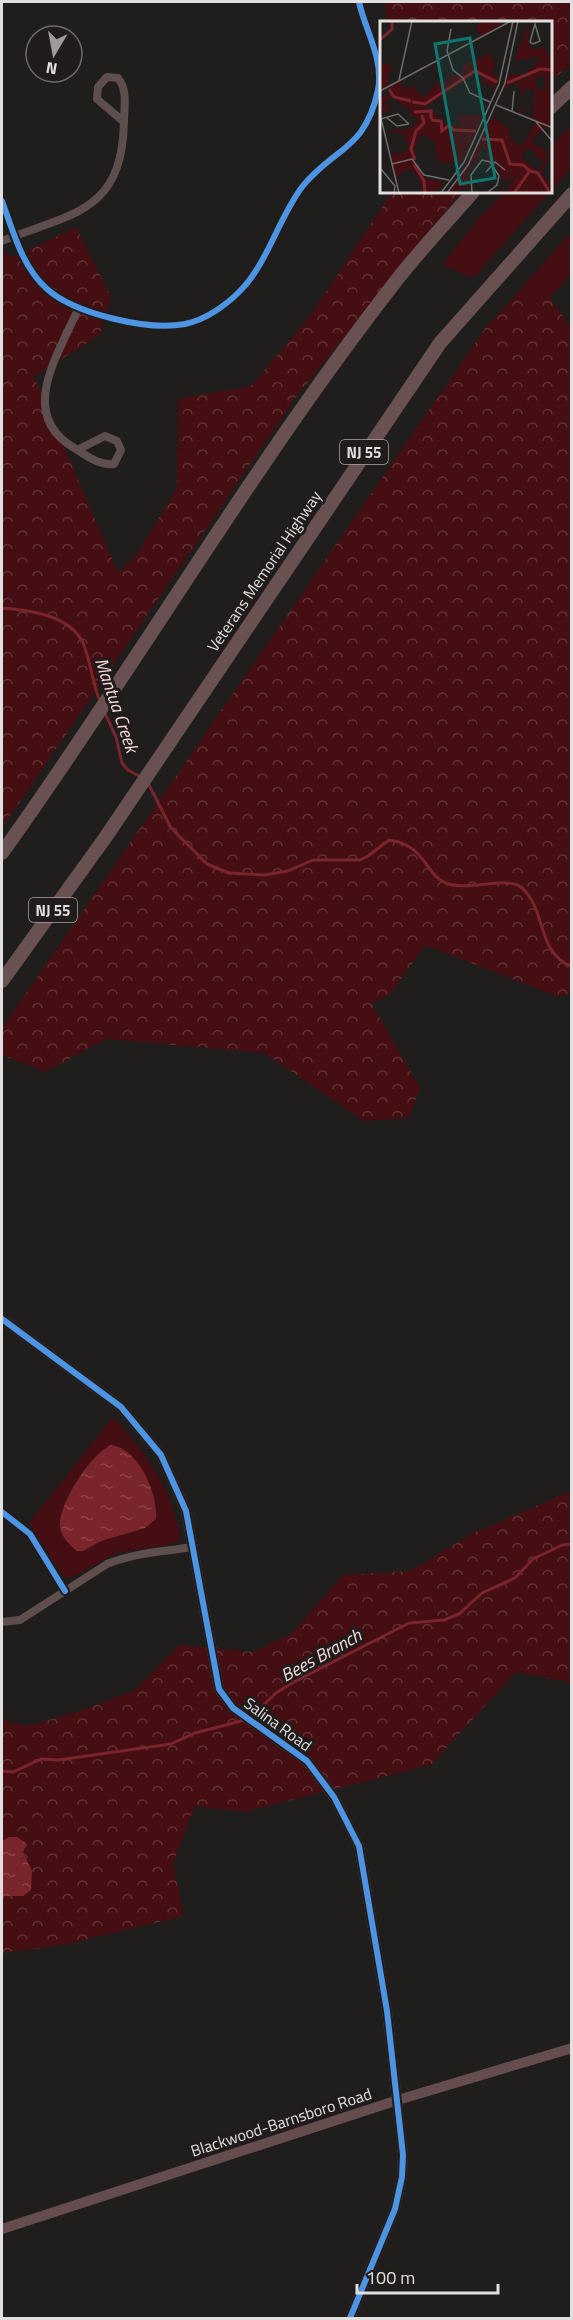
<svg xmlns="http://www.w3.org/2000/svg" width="573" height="2320" font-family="'Titillium Web',sans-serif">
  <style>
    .green { fill: #450e13 }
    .forest { fill: url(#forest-crowns) }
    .water { fill: url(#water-ripples) }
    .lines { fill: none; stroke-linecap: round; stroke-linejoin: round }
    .stream { stroke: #7a242b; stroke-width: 3 }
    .street { stroke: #5f4e4e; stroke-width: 8 }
    .secondary { stroke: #654d4e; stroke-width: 10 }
    .highway { stroke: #695051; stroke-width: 14 }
    .cycleway-casing { stroke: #211c1c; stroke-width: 10 }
    .cycleway { stroke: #4d94e3; stroke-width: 6 }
    .labels { text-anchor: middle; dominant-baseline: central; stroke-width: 6; stroke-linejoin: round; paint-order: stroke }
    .shield { fill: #211c1c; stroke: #a8a4a4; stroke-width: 1.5 }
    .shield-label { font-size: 15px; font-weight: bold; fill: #e2dfdf }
    .street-label { font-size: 16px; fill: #e2dfdf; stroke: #211c1c }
    .water-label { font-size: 18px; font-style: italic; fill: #f8dbda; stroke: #211c1c }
    .inset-river { fill: none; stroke: #7a242b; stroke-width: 3 }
    .inset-road { fill: none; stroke: #6e6b6b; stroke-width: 1.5 }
    .view { fill: #0f766e; fill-opacity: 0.15; stroke: #0f766e; stroke-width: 3 }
    .inset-edge { fill: none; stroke: #e2dfdf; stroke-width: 3 }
  </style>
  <defs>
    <pattern id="forest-crowns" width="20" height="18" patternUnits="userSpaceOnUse" patternTransform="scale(1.5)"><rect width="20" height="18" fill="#450e13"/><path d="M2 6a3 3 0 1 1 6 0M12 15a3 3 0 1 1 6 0" fill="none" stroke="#603135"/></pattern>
    <pattern id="water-ripples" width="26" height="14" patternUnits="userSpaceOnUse" patternTransform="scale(1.5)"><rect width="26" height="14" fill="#7a242b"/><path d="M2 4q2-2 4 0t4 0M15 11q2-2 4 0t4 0" fill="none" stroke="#8d4349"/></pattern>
  </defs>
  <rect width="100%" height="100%" fill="#201d1d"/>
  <!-- green -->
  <g class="green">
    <path d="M571 125V168L551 191V146Z"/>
    <path d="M505 192H550L473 278 442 265 478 219Z"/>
    <path d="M571 232V274L550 298 519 291Z"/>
    <path d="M113 1417C144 1451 175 1491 180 1539L172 1544 116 1553 71 1578 63 1576 29 1523Z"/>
  </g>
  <!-- forest -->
  <g class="forest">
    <path d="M387 2H571V64L551 81 550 22H388L385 12Z"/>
    <path d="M392 192H461L298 394 2 828V252L14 257 76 227 111 297 100 335 34 376 118 573 136 555 177 488 178 399 251 386 310 316Z"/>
    <path d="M519 291 550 298 571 327V994L556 996 425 945 392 992 372 1004 420 1088 409 1118 364 1121 264 1053 106 1039 45 1072 2 1055V1028L487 326Z"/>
    <path d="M571 1491V1687L568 1682 516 1672 431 1765 244 1812 195 1806 173 1863 184 1916 63 1945 2 1953V1720L28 1726 83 1710 135 1690 179 1645 253 1652 291 1634 343 1575 410 1571 473 1533Z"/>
  </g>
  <!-- water -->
  <g class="water">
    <path d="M111 1445C139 1449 158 1493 156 1519L145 1528 101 1541 83 1551H77C70 1545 62 1538 60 1528 57 1506 91 1453 111 1445Z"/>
    <path d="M9 1837H17L27 1844 23 1852 32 1871 31 1890 23 1896H2V1841Z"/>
  </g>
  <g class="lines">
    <!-- stream -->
    <g class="stream">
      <path d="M2 608C29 610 70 615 83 643 91 662 92 683 100 701"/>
      <path d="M105 713 116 737 122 763 128 770 141 777"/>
      <path d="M148 783 171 828 207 864 229 873 264 875 288 871 313 860H360L368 856 389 840C426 845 425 875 446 883 468 892 507 875 522 888 547 911 536 952 572 967"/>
      <path d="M251 1717 276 1693 292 1683 409 1623 444 1620 459 1614 482 1593 515 1578 533 1559 562 1545 572 1544"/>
      <path d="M2 1771 13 1772 41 1759 58 1760 171 1744 195 1733 245 1720"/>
    </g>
    <!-- street -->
    <g class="street">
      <path d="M2 201C13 231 22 267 47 289 75 314 148 331 185 324 205 320 225 306 239 292 267 265 278 219 302 187 334 147 365 151 378 90 384 59 365 30 359 2"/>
      <path d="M2 241C72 213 122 213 124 122 124 107 128 90 118 78L107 77 98 87 97 99 124 122"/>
      <path d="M77 450 105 436 117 441 121 450 114 464C100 466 87 456 76 449 15 415 59 354 79 307"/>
      <path d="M2 1512 30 1534 65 1591"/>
      <path d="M2 1622 20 1620 107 1564C135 1553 164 1551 194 1547"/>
    </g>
    <!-- secondary -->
    <g class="secondary">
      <path d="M2 1319 121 1407 161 1455 186 1511 219 1689 233 1708 307 1761 334 1797 359 1846 387 2011 403 2155 402 2177 395 2209 350 2318"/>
      <path d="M2 2229 398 2100 572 2048"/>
    </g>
    <!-- highway -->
    <g class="highway">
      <path d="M550 108 572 87"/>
      <path d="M2 853C137 665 253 464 396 281 420 250 447 222 473 192"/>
      <path d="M2 981 105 838 440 343 572 194"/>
    </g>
    <!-- cycleway casing -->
    <g class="cycleway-casing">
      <g id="cycleway">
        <path d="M2 201C13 231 22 267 47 289 75 314 148 331 185 324 205 320 225 306 239 292 267 265 278 219 302 187 334 147 365 151 378 90 384 59 365 30 359 2"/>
        <path d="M2 1319 121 1407 161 1455 186 1511 219 1689 233 1708 307 1761 334 1797 359 1846 387 2011 403 2155 402 2177 395 2209 350 2318"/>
        <path d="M2 1512 30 1534 65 1591"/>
      </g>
    </g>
    <!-- cycleway -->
    <use href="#cycleway" class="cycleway"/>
  </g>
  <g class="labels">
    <!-- shield labels -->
    <g class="shield">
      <rect x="340" y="440" width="48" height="24" rx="4.5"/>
      <rect x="29" y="898" width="48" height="24" rx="4.5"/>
    </g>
    <g class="shield-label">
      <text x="364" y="452">NJ 55</text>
      <text x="53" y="910">NJ 55</text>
    </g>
    <!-- street labels -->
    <g class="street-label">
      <text transform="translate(264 571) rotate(-56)">Veterans Memorial Highway</text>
      <text transform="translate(278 1724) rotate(36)">Salina Road</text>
      <text transform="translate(281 2122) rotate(-18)">Blackwood-Barnsboro Road</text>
    </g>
    <!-- water labels -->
    <g class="water-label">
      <text transform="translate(117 705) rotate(71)">Mantua Creek</text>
      <text transform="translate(321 1655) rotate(-29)">Bees Branch</text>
    </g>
  </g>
  <!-- overview -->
  <g transform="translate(380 21)">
    <rect width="172" height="172" fill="#201d1d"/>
    <path d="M155 52H168L170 68H166L164 56 159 55 155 59 158 68H144L143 59Z" fill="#450e13"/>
    <path d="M166 32H171L172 54 159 51 150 56 147 51ZM111 33 116 44 111 50 118 58 115 67 104 61 101 53H95L43 87 51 88 65 104H79L78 94 104 93 82 142 59 141 54 121 41 112 34 130V147L42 156 64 162 54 172H43L39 156 29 147 16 157 11 134 27 130 28 125 24 113 5 110 29 108 39 98 34 94 30 99 31 90 11 76 4 83 13 88 2 92 0 76 11 73 8 67 20 61 24 69 31 65 43 77 60 59 65 61 70 55 83 50V43ZM0 36 1 42 13 45 7 58 10 63 0 68ZM137 53 144 64 142 94 139 92 143 80 138 61 124 67 128 54ZM112 96 130 108 129 115 139 125 148 118 154 101 168 106 155 115 152 123 162 126 169 136 161 155 170 162 172 172H120L119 168 125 171 136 154 124 160 116 143 108 144 105 140 108 134 101 124 100 135 87 153 91 165 68 172ZM146 126 155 131 157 139 165 138 158 150 142 138Z" fill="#450e13" fill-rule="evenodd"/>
    <path d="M101 0H121V3L101 16 96 6ZM150 0 148 25 158 29 165 25 166 35 134 40ZM154 68H170L172 99 169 105 153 99Z" fill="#450e13"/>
    <path class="inset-river" d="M0 19 12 8V0M127 62 160 48 173 49M9 68 14 76 31 80M32 81 45 83 95 50 117 61M34 91 51 90V98M51 99 61 100 62 110 69 104 74 109 96 110M102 118 122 119 130 143 143 144 150 150M35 139 31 128 36 110 44 102 42 94M34 143 44 160 45 172M150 150 158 152 170 172M134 172 149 151"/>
    <path class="inset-road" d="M155 3 160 20 153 23 150 21ZM71 8 67 30 73 49 83 57 90 72 110 81M19 59 32 0M0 70 131 0M116 84 173 107M132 91 134 70M0 93 19 172M6 96 17 105 29 103M1 98 18 93 29 103M156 101 173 121M12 143 32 138 44 154 69 159M1 148 15 165 14 172M106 151 115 141 125 149M61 172 84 141 119 63 133 0M67 172 88 144 125 62 138 0M92 172 91 154 102 139 110 141 119 155 117 164 107 172"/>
    <path class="view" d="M90 17 115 157 80 163 55 23Z"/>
    <rect width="172" height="172" class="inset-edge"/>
  </g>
  <!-- border -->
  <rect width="573" height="2320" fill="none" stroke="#e2dfdf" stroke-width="6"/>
  <!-- north arrow -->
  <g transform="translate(54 54) rotate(190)"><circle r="28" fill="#211c1c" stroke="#6e6a6a" stroke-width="1.5"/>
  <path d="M0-4.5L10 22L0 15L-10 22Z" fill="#9e9b9b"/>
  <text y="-9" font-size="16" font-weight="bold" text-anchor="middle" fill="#e2dfdf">N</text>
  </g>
  <!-- scale -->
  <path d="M357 2284v9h141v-9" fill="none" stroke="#e2dfdf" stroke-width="3"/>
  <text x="366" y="2284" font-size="18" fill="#e2dfdf" stroke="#211c1c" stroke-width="4.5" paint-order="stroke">100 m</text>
</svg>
